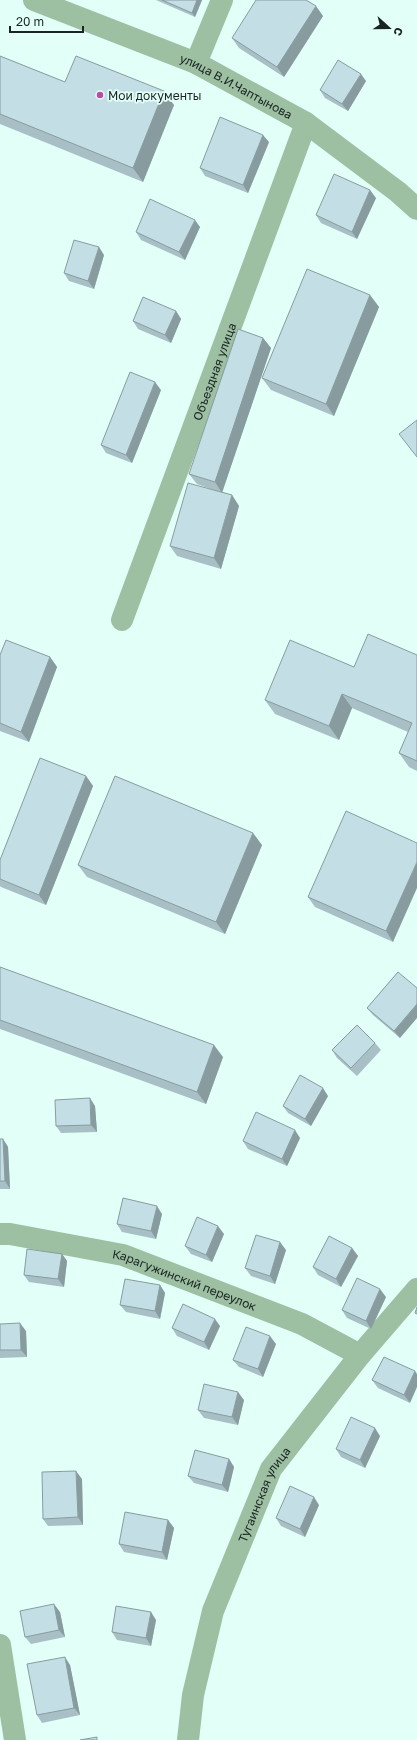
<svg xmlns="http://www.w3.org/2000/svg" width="417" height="1740" font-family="'Golos Text',sans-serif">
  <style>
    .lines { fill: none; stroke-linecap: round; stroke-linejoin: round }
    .minor { stroke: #9dbfa2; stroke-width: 22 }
    .wall { fill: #a8c0c5 }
    .shaded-wall { fill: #889ca0 }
    .building { fill: #c3dfe5; stroke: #889ca0 }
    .poi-dot { fill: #be4aa3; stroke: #e2fff8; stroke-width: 1.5 }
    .labels { text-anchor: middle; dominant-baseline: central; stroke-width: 3.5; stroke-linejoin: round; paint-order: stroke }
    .street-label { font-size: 12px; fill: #1a2523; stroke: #e2fff8 }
    .poi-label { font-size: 12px; fill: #1a2523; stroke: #e2fff8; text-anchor: start }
  </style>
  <rect width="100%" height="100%" fill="#e2fff8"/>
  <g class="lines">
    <!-- minor -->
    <g class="minor">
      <path id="s1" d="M34 0 196 63 306 123 398 192 417 209"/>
      <path d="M196 63 222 0"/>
      <path id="s2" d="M122 620 306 123"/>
      <path id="s3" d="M0 1234H10L123 1255 302 1324 360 1355"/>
      <path d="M0 1645 15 1740"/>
      <path id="s4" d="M188 1740 193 1695 213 1611 271 1469 360 1355 417 1289"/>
    </g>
  </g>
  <!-- wall -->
  <g class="wall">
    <path d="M156 0H202L195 17Z"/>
    <path d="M323 16 284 77 239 48 232 38Z"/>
    <path d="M0 56 65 82 174 105 143 182 0 124Z"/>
    <path d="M366 81 348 111 325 98 320 90Z"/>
    <path d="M269 142 248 193 205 176 200 168Z"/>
    <path d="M376 198 357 239 321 223 316 215Z"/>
    <path d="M200 227 185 260 141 240 136 232Z"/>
    <path d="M104 255 94 289 69 281 64 273Z"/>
    <path d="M370 295 379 307 334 416 271 390 262 378Z"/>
    <path d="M176 311 181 319 171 343 138 329 133 321Z"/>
    <path d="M263 338 271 348 222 492 232 495 239 506 221 569 177 556 170 546 219 492 197 484 189 474Z"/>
    <path d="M161 390 132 463 106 453 101 445Z"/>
    <path d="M0 655 50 657 57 667 29 742 0 731Z"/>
    <path d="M417 655V771L409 767 399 753 408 732 352 708 339 740 275 714 265 700 354 667Z"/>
    <path d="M86 776 93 786 46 905 1 887 0 886V860Z"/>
    <path d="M417 843 393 942 315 907 308 897Z"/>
    <path d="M262 845 225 934 87 877 78 865Z"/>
    <path d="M0 967 223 1057 206 1104 0 1029Z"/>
    <path d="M398 972 400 1038 373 1015 367 1008Z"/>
    <path d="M375 1043 381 1050 357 1076 337 1058 332 1050Z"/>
    <path d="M328 1096 311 1126 288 1113 283 1106Z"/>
    <path d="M95 1106 97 1132 61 1133 56 1126Z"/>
    <path d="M300 1138 287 1166 248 1149 243 1141Z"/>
    <path d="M0 1139H3L8 1147 10 1189H0Z"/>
    <path d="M162 1214 156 1239 122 1232 117 1224Z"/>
    <path d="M224 1234 212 1262 191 1254 185 1246Z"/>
    <path d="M352 1248 358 1256 341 1287 318 1275 313 1267Z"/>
    <path d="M286 1250 275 1284 251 1276 245 1268Z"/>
    <path d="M62 1254 67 1261 64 1287 29 1282 24 1275Z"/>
    <path d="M160 1285 165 1293 160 1319 126 1312 120 1305Z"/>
    <path d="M386 1297 371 1329 347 1318 342 1310Z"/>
    <path d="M0 1324 26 1331 27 1357 0 1358Z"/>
    <path d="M220 1326 209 1350 177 1336 172 1328Z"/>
    <path d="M276 1344 263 1377 239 1367 233 1360Z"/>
    <path d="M384 1357 410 1403 378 1388 372 1380Z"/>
    <path d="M244 1400 238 1425 204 1418 198 1410Z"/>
    <path d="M380 1436 365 1468 341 1457 336 1449Z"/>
    <path d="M229 1459 234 1467 228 1492 194 1483 188 1476Z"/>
    <path d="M82 1479 83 1525 48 1526 43 1519Z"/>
    <path d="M319 1505 305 1537 281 1526 276 1518Z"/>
    <path d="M168 1520 174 1528 167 1560 124 1552 119 1544Z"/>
    <path d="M60 1612 65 1637 31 1644 25 1637Z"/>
    <path d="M156 1620 151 1646 117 1640 112 1632Z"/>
    <path d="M70 1665 80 1715 42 1723 37 1715Z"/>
  </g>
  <!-- shaded-wall -->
  <g class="shaded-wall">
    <path d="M197 0H202L195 17 192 13Z"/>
    <path d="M316 6 323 16 284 77 277 67Z"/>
    <path d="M361 74 366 81 348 111 342 104Z"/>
    <path d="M164 91 174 105 143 182 133 168Z"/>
    <path d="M263 135 269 142 248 193 243 185Z"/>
    <path d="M370 190 376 198 357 239 352 232Z"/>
    <path d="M195 220 200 227 185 260 179 252Z"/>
    <path d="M99 247 104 255 94 289 88 281Z"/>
    <path d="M370 295 379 307 334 416 326 404Z"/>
    <path d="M176 311 181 319 171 343 165 335Z"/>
    <path d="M263 338 271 348 222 493 215 482Z"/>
    <path d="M155 382 161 390 132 463 126 455Z"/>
    <path d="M232 495 239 506 221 569 214 558Z"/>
    <path d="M50 657 57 667 29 742 21 732Z"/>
    <path d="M342 694 352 708 339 740 329 726Z"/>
    <path d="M86 776 93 786 46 905 39 895Z"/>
    <path d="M253 833 262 845 225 934 216 922Z"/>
    <path d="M417 862V888L393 942 386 931Z"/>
    <path d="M417 1004V1018L400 1038 394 1031Z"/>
    <path d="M214 1045 223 1057 206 1104 197 1092Z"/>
    <path d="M323 1088 328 1096 311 1126 305 1119Z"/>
    <path d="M90 1098 95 1106 97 1132 91 1125Z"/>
    <path d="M295 1130 300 1138 287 1166 282 1159Z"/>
    <path d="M3 1139 8 1147 10 1189 5 1181Z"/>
    <path d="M157 1206 162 1214 156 1239 151 1231Z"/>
    <path d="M218 1226 224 1234 212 1262 206 1255Z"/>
    <path d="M280 1242 286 1250 275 1284 270 1276Z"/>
    <path d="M352 1248 358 1256 341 1287 336 1279Z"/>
    <path d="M62 1254 67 1261 64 1287 58 1279Z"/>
    <path d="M160 1285 165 1293 160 1319 155 1311Z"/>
    <path d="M380 1289 386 1297 371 1329 366 1321Z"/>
    <path d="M215 1319 220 1326 209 1350 204 1342Z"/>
    <path d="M20 1323 26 1331 27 1357 21 1350Z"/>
    <path d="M270 1336 276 1344 263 1377 258 1369Z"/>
    <path d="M415 1371 417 1374V1387L410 1403 404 1395Z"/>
    <path d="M238 1392 244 1400 238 1425 232 1417Z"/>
    <path d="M375 1428 380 1436 365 1468 360 1460Z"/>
    <path d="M229 1459 234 1467 228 1492 222 1485Z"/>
    <path d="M76 1471 82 1479 83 1525 78 1517Z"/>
    <path d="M314 1497 319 1505 305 1537 300 1529Z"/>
    <path d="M168 1520 174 1528 167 1560 162 1552Z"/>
    <path d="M54 1604 60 1612 65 1637 59 1630Z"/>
    <path d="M151 1612 156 1620 151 1646 146 1638Z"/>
    <path d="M65 1657 70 1665 80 1715 74 1708Z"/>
  </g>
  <!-- building -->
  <g class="building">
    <path d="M162 0H197L192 13Z"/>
    <path d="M256 0H306L316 6 277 67 232 38Z"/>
    <path d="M0 56 65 82 76 56 164 91 133 168 0 114Z"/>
    <path d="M338 60 361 74 342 104 320 90Z"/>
    <path d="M220 117 263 135 243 185 200 168Z"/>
    <path d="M334 174 370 190 352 232 316 215Z"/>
    <path d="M150 199 195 220 179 252 136 232Z"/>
    <path d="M74 240 99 247 88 281 64 273Z"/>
    <path d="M307 269 370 295 326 404 262 378Z"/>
    <path d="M143 297 176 311 165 335 133 321Z"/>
    <path d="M238 329 263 338 215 482 189 474Z"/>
    <path d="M130 372 155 382 126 455 101 445Z"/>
    <path d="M417 420V457L399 434Z"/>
    <path d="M188 483 232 495 214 558 170 546Z"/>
    <path d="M368 634 417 655V761L399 753 412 723 342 694 329 726 265 700 290 640 354 667Z"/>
    <path d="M6 640 50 657 21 732 0 723V655Z"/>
    <path d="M40 758 86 776 39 895 0 879V860Z"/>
    <path d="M115 776 253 833 216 922 78 865Z"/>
    <path d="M346 811 417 843V862L386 931 308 897Z"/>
    <path d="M0 967 214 1045 197 1092 0 1020Z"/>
    <path d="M398 972 417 988V1004L394 1031 367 1008Z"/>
    <path d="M357 1025 375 1043 351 1068 332 1050Z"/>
    <path d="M300 1075 323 1088 305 1119 283 1106Z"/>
    <path d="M90 1098 91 1125 56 1126 55 1100Z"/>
    <path d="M256 1112 295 1130 282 1159 243 1141Z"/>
    <path d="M0 1139H3L5 1181H0Z"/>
    <path d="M123 1198 157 1206 151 1231 117 1224Z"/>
    <path d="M197 1217 218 1226 206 1255 185 1246Z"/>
    <path d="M256 1235 280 1242 270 1276 245 1268Z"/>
    <path d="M329 1236 352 1248 336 1279 313 1267Z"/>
    <path d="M27 1249 62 1254 58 1279 24 1275Z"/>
    <path d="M357 1278 380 1289 366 1321 342 1310Z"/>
    <path d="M125 1279 160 1285 155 1311 120 1305Z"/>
    <path d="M183 1304 215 1319 204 1342 172 1328Z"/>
    <path d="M417 1307V1314L415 1313Z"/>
    <path d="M20 1323 21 1350H0V1324Z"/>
    <path d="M246 1327 270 1336 258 1369 233 1360Z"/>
    <path d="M384 1357 415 1371 404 1395 372 1380Z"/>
    <path d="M204 1384 238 1392 232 1417 198 1410Z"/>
    <path d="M351 1417 375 1428 360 1460 336 1449Z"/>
    <path d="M195 1450 229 1459 222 1485 188 1476Z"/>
    <path d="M76 1471 78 1517 43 1519 42 1472Z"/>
    <path d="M290 1486 314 1497 300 1529 276 1518Z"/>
    <path d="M125 1512 168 1520 162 1552 119 1544Z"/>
    <path d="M54 1604 59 1630 25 1637 20 1611Z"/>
    <path d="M116 1606 151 1612 146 1638 112 1632Z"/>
    <path d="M65 1657 74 1708 37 1715 27 1664Z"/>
    <path d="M97 1737V1740H80Z"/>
  </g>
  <!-- markers -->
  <circle class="poi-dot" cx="100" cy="95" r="4"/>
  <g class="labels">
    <!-- street labels -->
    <g class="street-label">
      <text stroke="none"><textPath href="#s1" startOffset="220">улица В.И.Чаптынова</textPath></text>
      <text stroke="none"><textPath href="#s2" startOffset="265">Объездная улица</textPath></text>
      <text stroke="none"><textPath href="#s3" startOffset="191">Карагужинский переулок</textPath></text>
      <text stroke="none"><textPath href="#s4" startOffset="259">Тугаинская улица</textPath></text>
    </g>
    <!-- poi labels -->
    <g class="poi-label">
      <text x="108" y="95">Мои документы</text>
    </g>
  </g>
  <!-- north arrow -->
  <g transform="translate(389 28) rotate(111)" stroke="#e2fff8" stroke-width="3" paint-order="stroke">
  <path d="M0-3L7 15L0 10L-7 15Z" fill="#1a2523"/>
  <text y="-6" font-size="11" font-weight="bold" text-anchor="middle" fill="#1a2523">С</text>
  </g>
  <!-- scale -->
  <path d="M10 26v6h73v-6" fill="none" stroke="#1a2523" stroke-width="2"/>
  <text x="16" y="26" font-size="12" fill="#1a2523" stroke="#e2fff8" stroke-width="3" paint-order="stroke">20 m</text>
</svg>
